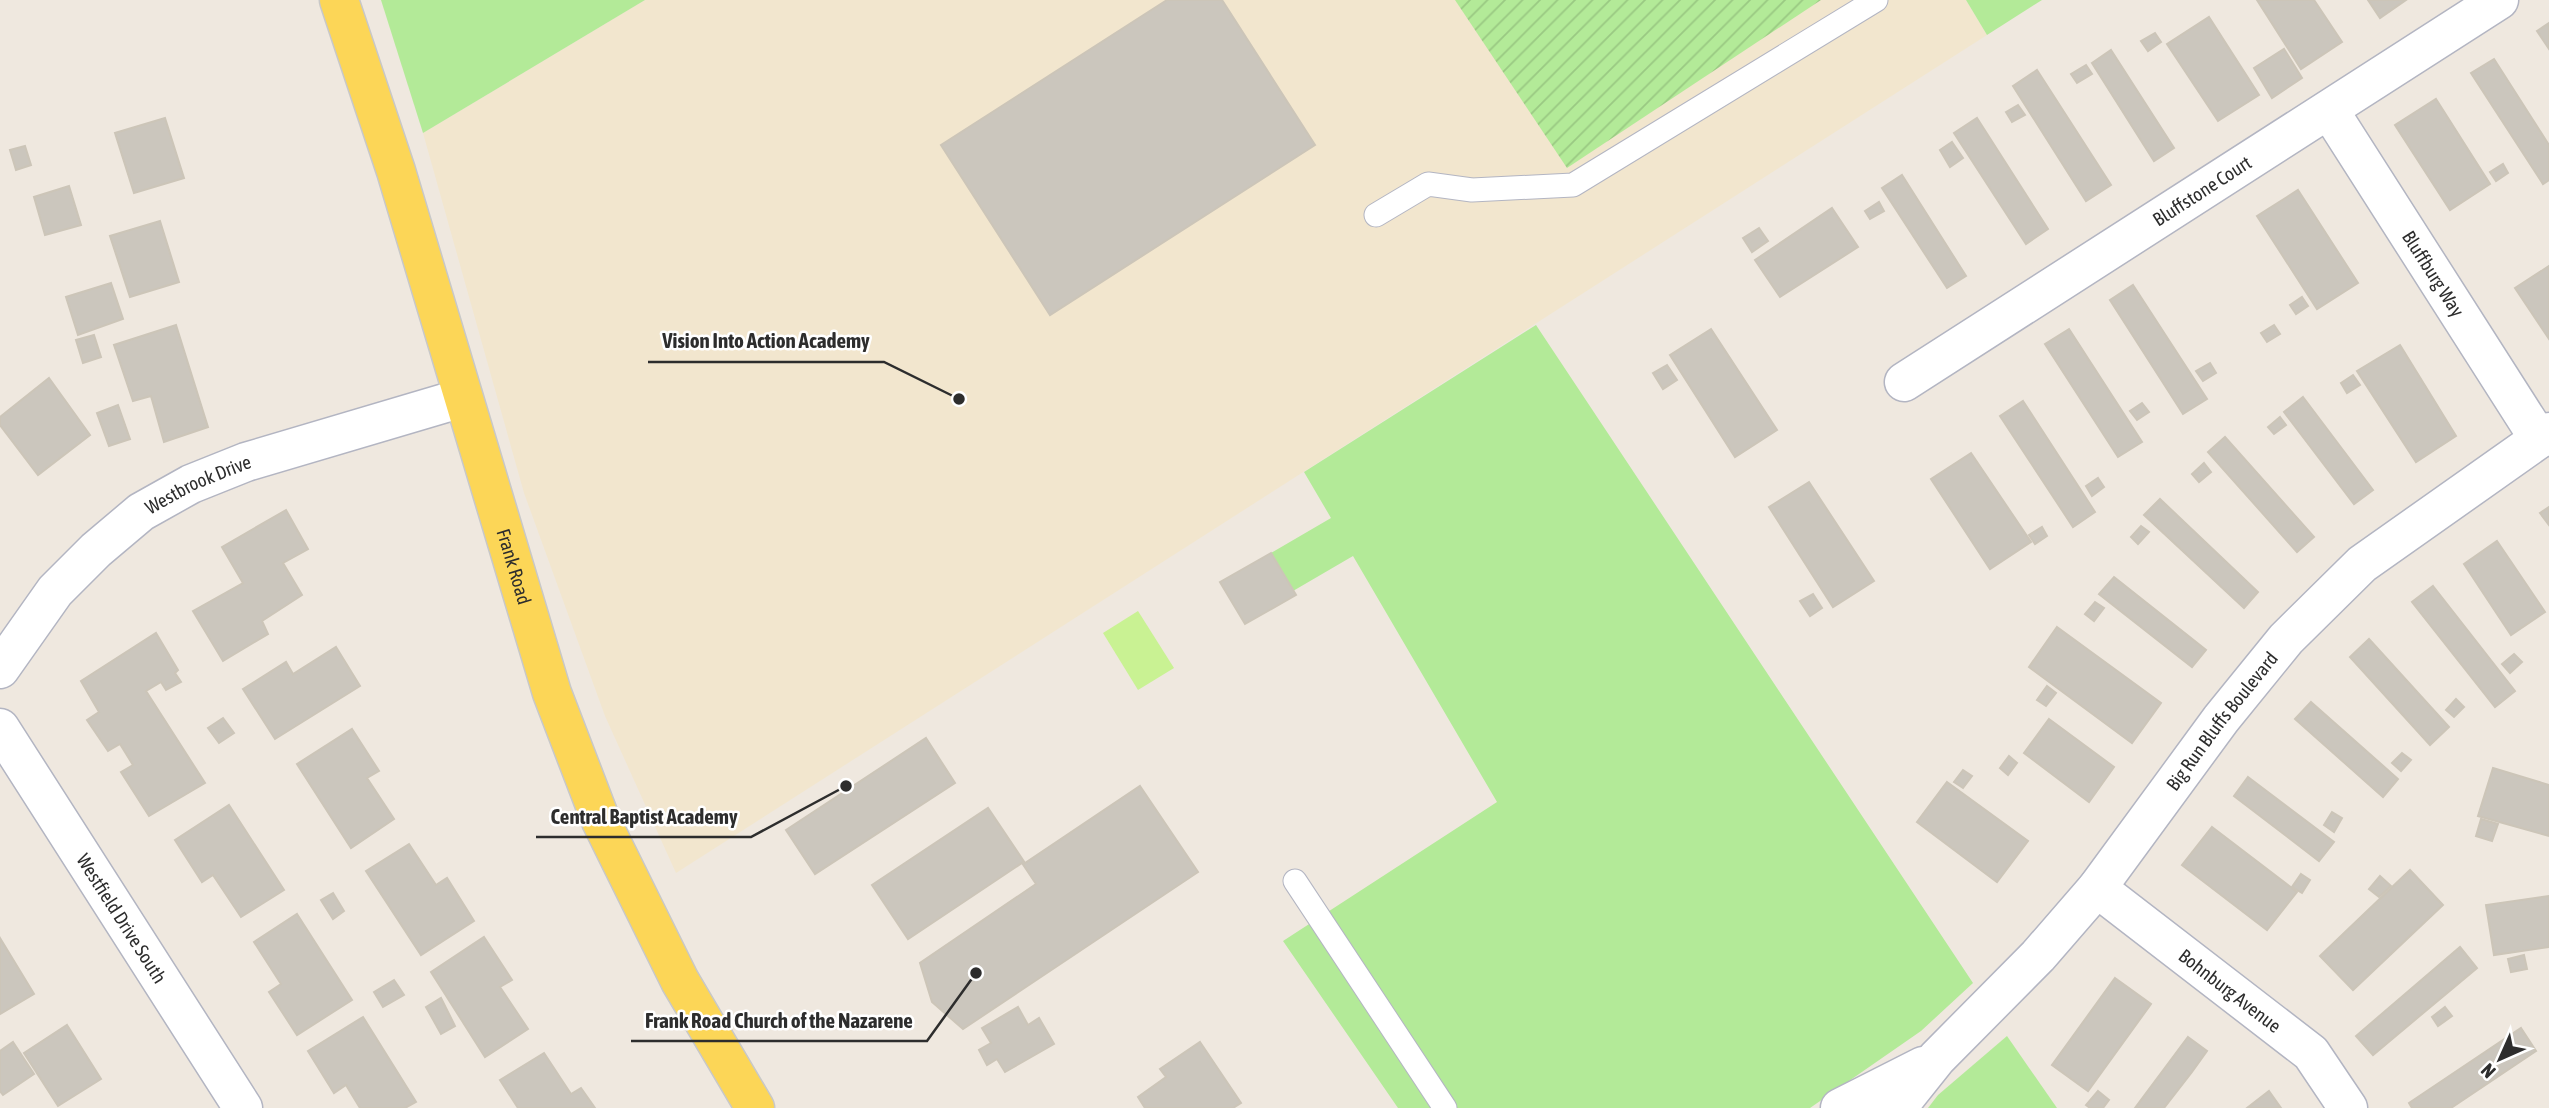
<svg xmlns="http://www.w3.org/2000/svg" width="2549" height="1108" font-family="'Asap Condensed',sans-serif">
  <style>
    .education { fill: #f2e6ce }
    .grass { fill: #b3ea98 }
    .garden { fill: url(#garden-furrows) }
    .pitch { fill: #c9f293 }
    .building { fill: #cbc6bd; stroke: #ccc5b8; stroke-width: 2 }
    .lines { fill: none; stroke-linecap: round; stroke-linejoin: round }
    .lane-casing { stroke: #b3b5c2; stroke-width: 25 }
    .street-casing { stroke: #b3b5c2; stroke-width: 41 }
    .primary-casing { stroke: #c8c8c8; stroke-width: 41 }
    .lane { stroke: #fff; stroke-width: 23 }
    .street { stroke: #fff; stroke-width: 38 }
    .primary { stroke: #fcd657; stroke-width: 38 }
    .labels { text-anchor: middle; dominant-baseline: central; stroke-width: 5; stroke-linejoin: round; paint-order: stroke }
    .street-label { font-size: 19px; fill: #2d2d2d; stroke: #fff }
    .leader { fill: none; stroke: #2d2d2d; stroke-width: 2.5 }
    .callout-dot { fill: #2d2d2d; stroke: #fff; stroke-width: 2.5 }
    .callout-label { font-size: 21px; text-anchor: middle; font-weight: bold; fill: #2d2d2d; stroke: #fff; stroke-width: 5; stroke-linejoin: round; paint-order: stroke }
  </style>
  <defs>
    <pattern id="garden-furrows" width="10" height="10" patternUnits="userSpaceOnUse" patternTransform="scale(1.75)"><rect width="10" height="10" fill="#b3ea98"/><path d="M-1 1l2-2M0 10L10 0M9 11l2-2" fill="none" stroke="#9ac983"/></pattern>
  </defs>
  <rect width="100%" height="100%" fill="#efe8df"/>
  <!-- education -->
  <path class="education" d="M645 0H1966L1987 35 676 873 605 716 524 493 423 133Z"/>
  <!-- grass -->
  <g class="grass">
    <path d="M381 0H645L423 133Z"/>
    <path d="M1966 0H2042L1987 35Z"/>
    <path d="M1536 325 1973 983 1921 1031 1810 1108H1398L1283 941 1497 802 1353 556 1293 591 1271 553 1331 518 1304 472Z"/>
    <path d="M2007 1036 2057 1108H1928L1938 1095Z"/>
  </g>
  <!-- garden -->
  <path class="garden" d="M1455 0H1821L1567 168Z"/>
  <!-- pitch -->
  <path class="pitch" d="M1138 611 1174 668 1138 690 1103 633Z"/>
  <!-- building -->
  <g class="building">
    <path d="M1167 0H1222L1315 145 1050 315 941 145Z"/>
    <path d="M2257 0H2314L2342 42 2301 69Z"/>
    <path d="M2368 0H2406L2380 18Z"/>
    <path d="M2209 17 2259 95 2218 121 2167 44Z"/>
    <path d="M2549 23V49L2537 31Z"/>
    <path d="M2155 33 2161 42 2148 51 2141 41Z"/>
    <path d="M2284 49 2302 78 2272 98 2254 68Z"/>
    <path d="M2111 50 2174 148 2154 161 2092 63Z"/>
    <path d="M2494 59 2549 145V180L2543 184 2471 73Z"/>
    <path d="M2086 65 2092 74 2077 83 2071 74Z"/>
    <path d="M2037 70 2111 185 2086 201 2013 86Z"/>
    <path d="M2436 99 2490 184 2450 210 2395 125Z"/>
    <path d="M2018 105 2025 115 2012 122 2006 112Z"/>
    <path d="M165 118 184 178 134 193 115 133Z"/>
    <path d="M1977 118 2048 229 2026 244 1954 133Z"/>
    <path d="M1952 142 1963 158 1950 167 1940 150Z"/>
    <path d="M25 146 31 165 16 170 10 150Z"/>
    <path d="M2503 164 2508 173 2496 181 2490 172Z"/>
    <path d="M1902 175 1966 276 1947 288 1882 188Z"/>
    <path d="M69 186 81 225 45 235 34 197Z"/>
    <path d="M2298 190 2358 283 2317 309 2257 216Z"/>
    <path d="M1879 202 1884 211 1870 219 1865 211Z"/>
    <path d="M1832 208 1858 247 1780 297 1755 260Z"/>
    <path d="M160 221 179 282 130 297 110 236Z"/>
    <path d="M1759 228 1768 241 1752 252 1743 238Z"/>
    <path d="M2549 266V339L2515 288Z"/>
    <path d="M111 283 123 319 78 335 66 297Z"/>
    <path d="M2133 285 2207 399 2183 414 2110 300Z"/>
    <path d="M2302 297 2308 306 2296 314 2290 305Z"/>
    <path d="M176 325 208 427 164 442 151 396 133 401 114 345Z"/>
    <path d="M2274 325 2280 334 2267 342 2261 333Z"/>
    <path d="M1711 329 1777 430 1735 457 1670 355Z"/>
    <path d="M2069 329 2142 442 2118 457 2045 344Z"/>
    <path d="M94 335 101 357 83 363 76 340Z"/>
    <path d="M2400 345 2456 436 2416 462 2357 371Z"/>
    <path d="M2210 363 2216 373 2203 381 2196 371Z"/>
    <path d="M1667 365 1677 380 1663 389 1653 373Z"/>
    <path d="M2353 375 2360 385 2347 393 2341 383Z"/>
    <path d="M49 378 90 435 38 475 0 425V417Z"/>
    <path d="M2303 397 2373 490 2354 504 2284 412Z"/>
    <path d="M2023 401 2095 512 2073 527 2000 416Z"/>
    <path d="M2142 403 2149 412 2137 420 2130 411Z"/>
    <path d="M118 405 130 439 109 446 97 413Z"/>
    <path d="M2280 417 2286 425 2274 434 2268 427Z"/>
    <path d="M2225 437 2314 537 2297 552 2208 452Z"/>
    <path d="M1971 453 2031 542 1990 569 1931 479Z"/>
    <path d="M2204 463 2211 472 2199 482 2192 474Z"/>
    <path d="M2098 478 2104 487 2092 496 2086 486Z"/>
    <path d="M1809 482 1874 581 1833 607 1769 507Z"/>
    <path d="M2160 499 2258 592 2244 608 2144 515Z"/>
    <path d="M2549 507V525L2540 513Z"/>
    <path d="M286 510 308 549 283 563 302 595 262 621 268 634 223 661 193 611 243 583 222 547Z"/>
    <path d="M2141 526 2149 532 2138 544 2131 537Z"/>
    <path d="M2042 527 2047 536 2035 544 2029 535Z"/>
    <path d="M2497 541 2545 612 2511 635 2464 564Z"/>
    <path d="M1271 553 1296 595 1245 624 1220 582Z"/>
    <path d="M2114 577 2206 650 2192 667 2099 594Z"/>
    <path d="M2433 586 2515 691 2495 707 2412 602Z"/>
    <path d="M1813 594 1822 608 1810 616 1800 601Z"/>
    <path d="M2095 602 2104 608 2094 621 2085 614Z"/>
    <path d="M2057 627 2161 703 2132 743 2029 667Z"/>
    <path d="M156 633 178 670 175 673 181 682 166 690 161 682 146 691 205 783 149 816 121 772 133 765 120 744 108 751 87 720 99 712 81 681Z"/>
    <path d="M2369 639 2449 727 2430 745 2350 657Z"/>
    <path d="M336 647 360 686 275 739 243 689 286 662 293 674Z"/>
    <path d="M2514 654 2522 662 2510 673 2502 664Z"/>
    <path d="M2047 686 2056 693 2046 706 2037 700Z"/>
    <path d="M2456 699 2464 707 2454 717 2446 710Z"/>
    <path d="M2311 702 2398 779 2383 797 2295 719Z"/>
    <path d="M223 718 234 733 219 743 208 728Z"/>
    <path d="M2049 719 2114 767 2089 802 2024 753Z"/>
    <path d="M352 729 379 771 367 778 394 819 351 848 297 764Z"/>
    <path d="M926 738 955 783 815 874 786 830Z"/>
    <path d="M2402 753 2411 760 2401 771 2392 763Z"/>
    <path d="M2009 756 2017 763 2008 775 2000 768Z"/>
    <path d="M2493 768 2549 785V836L2478 816Z"/>
    <path d="M1963 770 1972 776 1963 788 1954 782Z"/>
    <path d="M2248 777 2334 842 2319 861 2234 796Z"/>
    <path d="M1947 782 2028 841 1997 882 1917 822Z"/>
    <path d="M1140 786 1198 872 963 1029 932 1002 920 963 1036 884 1022 863 908 939 872 885 988 808 1025 863Z"/>
    <path d="M229 805 284 890 241 917 213 875 202 882 175 840Z"/>
    <path d="M2332 812 2342 818 2334 832 2324 825Z"/>
    <path d="M2481 819 2498 824 2492 841 2476 836Z"/>
    <path d="M2212 827 2297 892 2267 930 2182 865Z"/>
    <path d="M409 844 436 885 447 878 474 921 421 955 366 871Z"/>
    <path d="M2410 870 2443 905 2353 990 2320 956Z"/>
    <path d="M2301 874 2310 880 2302 893 2292 887Z"/>
    <path d="M2380 876 2391 886 2379 897 2369 889Z"/>
    <path d="M333 893 344 911 333 919 321 900Z"/>
    <path d="M2549 896V947L2494 955 2486 905Z"/>
    <path d="M297 914 352 1000 297 1035 269 992 281 984 254 942Z"/>
    <path d="M484 937 512 980 500 987 528 1029 485 1057 431 972Z"/>
    <path d="M0 938 34 994 0 1014Z"/>
    <path d="M2460 947 2477 968 2373 1055 2356 1036Z"/>
    <path d="M2524 955 2527 969 2511 972 2508 959Z"/>
    <path d="M2115 978 2151 1004 2088 1091 2052 1065Z"/>
    <path d="M394 980 404 995 383 1007 374 992Z"/>
    <path d="M441 998 455 1026 441 1034 426 1007Z"/>
    <path d="M1018 1007 1028 1025 1039 1018 1054 1044 1005 1072 997 1059 987 1065 979 1050 991 1043 982 1028Z"/>
    <path d="M2445 1007 2452 1016 2438 1026 2432 1017Z"/>
    <path d="M363 1017 416 1102 405 1108H360L346 1085 334 1093 308 1051Z"/>
    <path d="M67 1025 101 1079 58 1106 24 1053Z"/>
    <path d="M2521 1028 2536 1051 2451 1108H2412L2409 1103Z"/>
    <path d="M2188 1037 2207 1051 2192 1072 2164 1108H2135Z"/>
    <path d="M13 1042 34 1074 3 1095 0 1091V1051Z"/>
    <path d="M1200 1042 1241 1103 1233 1108H1145L1138 1097 1166 1077 1160 1069Z"/>
    <path d="M544 1053 571 1094 581 1088 595 1108H518L500 1080Z"/>
    <path d="M2098 1091 2109 1100 2103 1108H2090L2086 1105Z"/>
    <path d="M2269 1091 2281 1108H2247Z"/>
  </g>
  <g class="lines">
    <!-- lane casing -->
    <g class="lane-casing">
      <g id="lane">
        <path d="M1376 215 1428 184 1472 190 1573 185 1876 0"/>
        <path d="M1295 881 1445 1108"/>
      </g>
    </g>
    <!-- street casing -->
    <g class="street-casing">
      <g id="street">
        <path id="s1" d="M2329 110 2539 439"/>
        <path id="s2" d="M1904 382 2499 0"/>
        <path id="s3" d="M0 669 55 591 96 550 141 512 191 484 246 462 462 398"/>
        <path id="s4" d="M0 728 243 1108"/>
        <path id="s5" d="M2097 888 2311 1053 2348 1108"/>
        <path d="M1840 1108 1923 1066"/>
        <path id="s6" d="M1897 1108 1937 1058 2038 956 2097 888 2221 719 2286 639 2362 564 2549 432"/>
      </g>
    </g>
    <!-- primary casing -->
    <g class="primary-casing">
      <g id="primary">
        <path id="s7" d="M339 0 396 171 552 693 601 821 680 981 755 1108"/>
      </g>
    </g>
    <!-- lane -->
    <use href="#lane" class="lane"/>
    <!-- street -->
    <use href="#street" class="street"/>
    <!-- primary -->
    <use href="#primary" class="primary"/>
  </g>
  <g class="labels">
    <!-- street labels -->
    <g class="street-label">
      <text stroke="none"><textPath href="#s2" startOffset="354">Bluffstone Court</textPath></text>
      <text stroke="none"><textPath href="#s1" startOffset="194">Bluffburg Way</textPath></text>
      <text stroke="none"><textPath href="#s3" startOffset="276">Westbrook Drive</textPath></text>
      <text stroke="none"><textPath href="#s7" startOffset="593">Frank Road</textPath></text>
      <text stroke="none"><textPath href="#s6" startOffset="506">Big Run Bluffs Boulevard</textPath></text>
      <text stroke="none"><textPath href="#s4" startOffset="226">Westfield Drive South</textPath></text>
      <text stroke="none"><textPath href="#s5" startOffset="168">Bohnburg Avenue</textPath></text>
    </g>
  </g>
  <!-- callouts -->
  <path class="leader" d="M959 399L884 362H648M846 786L751 837H536M976 973L927 1041H631"/>
  <g class="callout-dot">
    <circle cx="959" cy="399" r="7"/>
    <circle cx="846" cy="786" r="7"/>
    <circle cx="976" cy="973" r="7"/>
  </g>
  <g class="callout-label">
    <text x="766" y="348">Vision Into Action Academy</text>
    <text x="644" y="824">Central Baptist Academy</text>
    <text x="779" y="1028">Frank Road Church of the Nazarene</text>
  </g>
  <!-- north arrow -->
  <g transform="translate(2500 1059) rotate(225)" stroke="#ffffff" stroke-width="5" paint-order="stroke">
  <path d="M0-5L12 26L0 18L-12 26Z" fill="#2d2d2d"/>
  <text y="-10" font-size="19" font-weight="bold" text-anchor="middle" fill="#2d2d2d">N</text>
  </g>
</svg>
